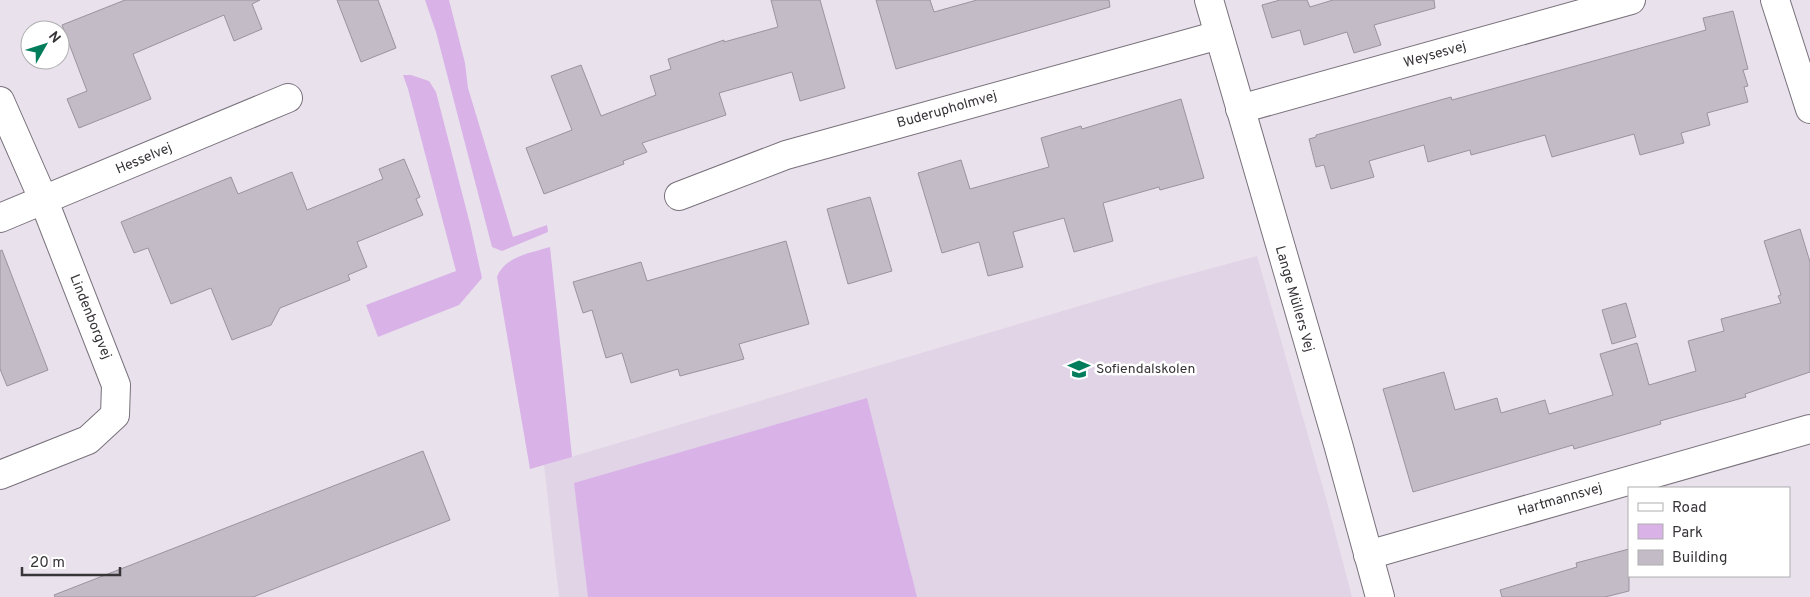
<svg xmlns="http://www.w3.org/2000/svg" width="1810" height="597" font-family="Overpass,sans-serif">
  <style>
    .built { fill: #e0d4e6 }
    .green { fill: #d9b2e8 }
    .building { fill: #c3bbc6; stroke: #9b939e }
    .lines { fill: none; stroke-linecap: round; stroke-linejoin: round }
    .minor-casing { stroke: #78717b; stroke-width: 30 }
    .minor { stroke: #fff; stroke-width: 28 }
    .labels { text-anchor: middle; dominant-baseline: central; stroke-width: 5; stroke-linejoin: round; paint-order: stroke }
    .street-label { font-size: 14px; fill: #383539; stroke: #fff }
    .poi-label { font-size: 14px; fill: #383539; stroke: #fff; text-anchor: start }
  </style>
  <rect width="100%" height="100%" fill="#e9e1ec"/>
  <!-- built -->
  <path class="built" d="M1257 256 1327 502 1352 597H559L544 465 1157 283Z"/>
  <!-- green -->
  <g class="green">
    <path d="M425 0H449L465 63 468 88 513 237 547 225 548 232 502 251 492 247 436 32Z"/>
    <path d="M403 75H411L429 81 436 92 470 224 482 278 459 305 378 337 366 305 456 271 408 89Z"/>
    <path d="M550 247 572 457 530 469 497 277C505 256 531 253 550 247Z"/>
    <path d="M867 398 917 597H588L574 483Z"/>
  </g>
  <!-- building -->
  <g class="building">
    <path d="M125 0H260L252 4 262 29 234 41 224 15 133 54 151 99 79 128 67 99 87 91 62 25Z"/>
    <path d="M337 0H378L396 48 361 62Z"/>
    <path d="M771 0H820L845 88 800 101 792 72 719 93 726 115 642 143 647 152 623 161 624 164 544 194 526 148 572 130 551 76 581 65 601 116 656 95 650 76 671 69 668 59 724 40V42L778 27Z"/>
    <path d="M876 0H930L934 12 977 0H1109L1110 7 896 69Z"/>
    <path d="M1280 0H1307L1310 7 1333 0H1434L1435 8 1374 25 1381 45 1354 53 1347 32 1304 45 1300 30 1272 38 1262 5Z"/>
    <path d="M1733 11 1748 69 1743 70 1748 86 1744 87 1748 102 1707 113 1710 125 1681 133 1684 143 1640 155 1634 134 1552 157 1545 135 1471 155 1470 150 1428 162 1424 145 1369 161 1374 177 1331 189 1324 165 1316 167 1309 139 1316 137V135L1451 97 1452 100 1706 30 1703 18Z"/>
    <path d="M1181 99 1204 178 1160 190 1159 187 1103 203 1113 241 1074 252 1064 218 1013 232 1023 267 988 276 979 242 942 253 918 173 961 160 970 189 1049 167 1041 138 1081 126 1082 129Z"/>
    <path d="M404 159 420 197 416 199 423 215 357 242 367 267 348 275 350 280 280 308 271 325 232 340 211 288 171 304 148 248 134 253 121 222 231 177 238 194 292 172 307 210 383 179 379 169Z"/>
    <path d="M870 197 892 271 848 284 827 209Z"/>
    <path d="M1800 229 1810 262V372L1745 394 1746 397 1660 421 1661 424 1574 449 1573 445 1413 492 1383 389 1444 372 1455 410 1497 398 1501 413 1545 400 1549 414 1613 395 1600 354 1637 343 1649 385 1696 371 1688 341 1724 331 1721 319 1781 303 1778 296 1781 295 1764 241Z"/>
    <path d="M786 241 809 324 739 344 744 359 680 376 678 369 631 383 622 353 606 358 592 310 583 313 573 282 641 262 647 281Z"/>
    <path d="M2 250 48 370 7 386 0 369V251Z"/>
    <path d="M1626 303 1636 337 1612 344 1602 310Z"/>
    <path d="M423 451 450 520 253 597H55L54 595Z"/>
    <path d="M1629 549V591L1605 597H1502L1500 590 1577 567 1576 563Z"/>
  </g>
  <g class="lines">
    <!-- minor casing -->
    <g class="minor-casing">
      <g id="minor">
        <path d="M1209 0 1338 444 1380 597"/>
        <path d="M1775 0 1810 109"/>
        <path d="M0 101 44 201 116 385 115 415 88 440 0 475"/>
        <path d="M1240 109 1631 0"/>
        <path d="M679 196 786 155 1219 35"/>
        <path d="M0 218 288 98"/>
        <path d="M1368 555 1810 429"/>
      </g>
    </g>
    <!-- minor -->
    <use href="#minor" class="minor"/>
  </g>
  <!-- icons -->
  <defs>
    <g id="school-bare" transform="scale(1.725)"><path d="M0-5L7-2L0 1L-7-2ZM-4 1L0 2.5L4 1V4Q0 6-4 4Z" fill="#017d5c" stroke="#fff" stroke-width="2.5" paint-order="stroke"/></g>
  </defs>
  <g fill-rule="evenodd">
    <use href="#school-bare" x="1079" y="369"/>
  </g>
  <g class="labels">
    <!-- street labels -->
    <g class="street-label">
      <text transform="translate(1435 55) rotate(-16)">Weysesvej</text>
      <text transform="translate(947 110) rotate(-16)">Buderupholmvej</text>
      <text transform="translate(144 159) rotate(-23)">Hesselvej</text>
      <text transform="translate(1294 299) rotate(74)">Lange Müllers Vej</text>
      <text transform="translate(90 317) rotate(68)">Lindenborgvej</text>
      <text transform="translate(1560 500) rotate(-16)">Hartmannsvej</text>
    </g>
    <!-- poi labels -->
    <g class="poi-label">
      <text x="1096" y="369">Sofiendalskolen</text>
    </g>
  </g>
  <!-- legend -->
  <rect x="1628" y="487" width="162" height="90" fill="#ffffff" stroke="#afaeb0"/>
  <rect x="1638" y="503" width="25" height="8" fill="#ffffff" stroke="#afaeb0"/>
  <text x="1672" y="512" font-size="15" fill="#383539">Road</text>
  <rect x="1638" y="524" width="25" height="15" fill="#d9b2e8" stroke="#afaeb0"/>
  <text x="1672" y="537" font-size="15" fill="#383539">Park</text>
  <rect x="1638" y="550" width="25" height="15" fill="#c3bbc6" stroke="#afaeb0"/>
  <text x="1672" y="562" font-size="15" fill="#383539">Building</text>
  <!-- north arrow -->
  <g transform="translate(45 45) rotate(51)"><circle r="24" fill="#ffffff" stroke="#afaeb0"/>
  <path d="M0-4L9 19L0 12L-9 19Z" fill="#017d5c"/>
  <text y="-8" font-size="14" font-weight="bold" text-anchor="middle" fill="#383539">N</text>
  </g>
  <!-- scale -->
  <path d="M22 567v8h98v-8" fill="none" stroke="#383539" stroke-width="2.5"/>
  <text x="30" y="567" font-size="15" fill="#383539" stroke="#ffffff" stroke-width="4" paint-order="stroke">20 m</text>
</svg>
